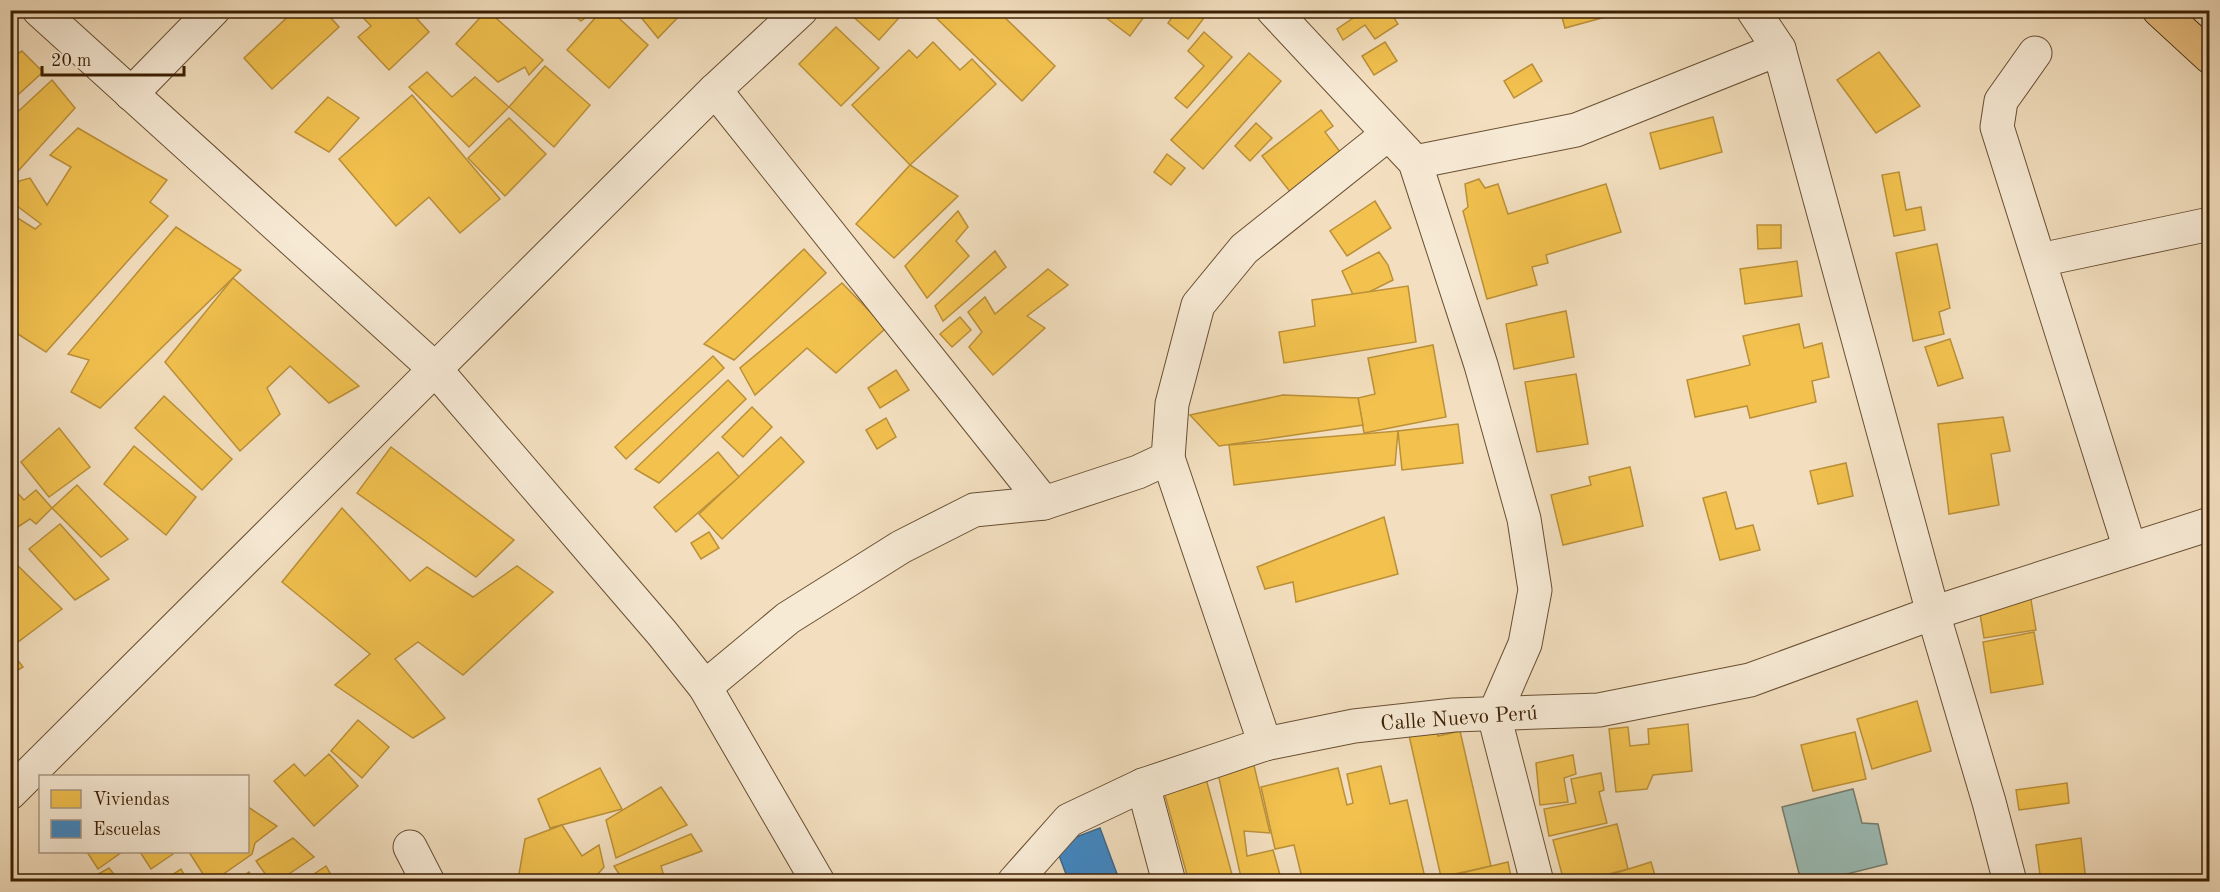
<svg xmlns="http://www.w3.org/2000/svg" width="2220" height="892" font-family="'Old Standard TT',serif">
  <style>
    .water { fill: #9bbcb5; stroke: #757d6e; stroke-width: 1.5 }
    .homes { fill: #f2c14e; stroke: #bb9038; stroke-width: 1.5 }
    .schools { fill: #3f88c5; stroke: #3e688b; stroke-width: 1.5 }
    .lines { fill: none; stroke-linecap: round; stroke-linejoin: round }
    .minor-casing { stroke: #694f32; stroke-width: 35 }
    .motorway-casing { stroke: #3b1f03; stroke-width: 35 }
    .minor { stroke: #f7ead5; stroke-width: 33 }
    .motorway { stroke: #eac080; stroke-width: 33 }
    .labels { text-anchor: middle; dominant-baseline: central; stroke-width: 6; stroke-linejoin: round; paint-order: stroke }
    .street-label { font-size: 21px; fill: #3b1f03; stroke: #f7ead5 }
  </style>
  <rect width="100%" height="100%" fill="#f3dfbf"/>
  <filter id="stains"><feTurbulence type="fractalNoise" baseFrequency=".00333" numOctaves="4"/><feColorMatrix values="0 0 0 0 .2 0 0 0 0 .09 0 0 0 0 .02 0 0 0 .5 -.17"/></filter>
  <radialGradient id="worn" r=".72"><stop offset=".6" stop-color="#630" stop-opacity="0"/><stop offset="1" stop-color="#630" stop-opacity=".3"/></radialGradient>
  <!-- water -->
  <path class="water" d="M1853 789 1862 823 1878 824 1887 864 1819 881H1801L1782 807Z"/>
  <!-- homes -->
  <g class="homes">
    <path d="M295 10H324L339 27 272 89 244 58Z"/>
    <path d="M356 10H409L429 32 389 70 358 37 371 26Z"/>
    <path d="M487 10 543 60 529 75 525 67 498 82 456 44Z"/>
    <path d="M567 10H595L581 21Z"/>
    <path d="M602 10H610L648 45 609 88 567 50Z"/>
    <path d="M635 10H685L658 38Z"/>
    <path d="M851 10H906L879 40 849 13Z"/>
    <path d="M928 10H997L1055 66 1022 101Z"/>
    <path d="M1096 10H1149L1130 36Z"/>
    <path d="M1177 10H1210L1188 39 1168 23Z"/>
    <path d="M1365 10H1389L1398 24 1375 39 1365 25 1343 40 1337 29Z"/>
    <path d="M1560 10H1631L1565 28Z"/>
    <path d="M836 27 879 68 841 106 799 64Z"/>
    <path d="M1204 32 1232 57 1187 108 1175 98 1204 66 1188 51Z"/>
    <path d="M933 42 960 70 972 59 996 84 910 165 852 105 909 50 917 58Z"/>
    <path d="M1385 42 1397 61 1374 75 1362 56Z"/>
    <path d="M22 51 43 72 10 102V58Z"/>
    <path d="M1879 52 1920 106 1876 133 1837 80Z"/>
    <path d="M1249 53 1281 81 1203 169 1171 140Z"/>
    <path d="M1532 64 1542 81 1514 98 1504 81Z"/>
    <path d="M545 66 590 105 554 147 509 107Z"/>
    <path d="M427 72 452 97 475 77 509 107 469 147 409 87Z"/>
    <path d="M52 80 75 108 10 180V119Z"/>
    <path d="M412 95 500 199 460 233 429 197 396 226 339 159Z"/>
    <path d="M328 97 359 118 329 152 295 132Z"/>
    <path d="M1321 110 1333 126 1325 132 1341 153 1291 193 1262 156Z"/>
    <path d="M1713 117 1722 152 1660 169 1650 133Z"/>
    <path d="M509 118 546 154 505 196 468 158Z"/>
    <path d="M1256 123 1272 138 1250 161 1235 146Z"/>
    <path d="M78 128 167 180 150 202 168 216 46 352 10 329V213L35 229 41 224 13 203 19 181 30 178 47 205 71 167 50 155Z"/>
    <path d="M1167 154 1185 168 1171 185 1154 172Z"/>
    <path d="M910 165 958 196 894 258 856 224Z"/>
    <path d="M1899 172 1906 210 1921 207 1925 230 1894 236 1882 175Z"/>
    <path d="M1479 179 1485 188 1498 184 1508 214 1606 184 1621 232 1546 255 1548 263 1532 267 1537 285 1487 299 1463 211 1468 207 1465 184Z"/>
    <path d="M1375 201 1391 228 1347 256 1330 231Z"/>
    <path d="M958 211 968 227 956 241 969 256 927 298 905 266Z"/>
    <path d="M1757 225H1781V248L1758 249Z"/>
    <path d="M176 227 241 270 100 408 71 392 89 360 68 354Z"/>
    <path d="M1937 244 1950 308 1939 312 1944 334 1913 341 1896 253Z"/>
    <path d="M804 249 826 273 734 360 704 344Z"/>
    <path d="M995 251 1006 267 943 321 935 306Z"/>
    <path d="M1379 252 1388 265 1393 280 1355 299 1342 271Z"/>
    <path d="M1797 261 1802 296 1745 304 1740 269Z"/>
    <path d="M1048 269 1068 285 1027 316 1045 328 993 375 969 347 982 332 968 312 985 297 995 314Z"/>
    <path d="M233 278 359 386 329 403 290 366 267 388 280 414 240 451 165 362Z"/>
    <path d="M842 283 886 328 836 373 807 348 755 395 740 368Z"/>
    <path d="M1408 286 1416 342 1284 363 1279 332 1315 326 1312 300Z"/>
    <path d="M1566 311 1574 357 1514 369 1506 324Z"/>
    <path d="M960 317 971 330 952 347 940 334Z"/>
    <path d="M1799 324 1804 348 1822 343 1829 377 1812 381 1816 402 1750 418 1747 406 1695 417 1687 380 1750 365 1743 336Z"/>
    <path d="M1950 339 1963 378 1938 386 1925 347Z"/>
    <path d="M1433 345 1446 417 1364 433 1358 398 1375 394 1368 358Z"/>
    <path d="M713 356 724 368 626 459 615 447Z"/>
    <path d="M896 370 909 390 880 408 868 388Z"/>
    <path d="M1576 374 1588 444 1537 452 1525 382Z"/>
    <path d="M728 380 746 399 659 483 635 469Z"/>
    <path d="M1283 395 1358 398 1363 425 1219 446 1190 415Z"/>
    <path d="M164 396 232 459 202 490 135 428Z"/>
    <path d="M752 407 772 427 743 457 722 437Z"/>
    <path d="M2003 417 2010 451 1991 454 1999 505 1949 514 1938 424Z"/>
    <path d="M886 418 896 437 877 449 866 430Z"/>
    <path d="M1458 424 1463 463 1402 470 1398 431Z"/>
    <path d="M59 428 90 467 49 497 21 462Z"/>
    <path d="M1398 431 1395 465 1234 485 1229 445Z"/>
    <path d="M781 437 804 462 722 539 699 514Z"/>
    <path d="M134 446 196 497 166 535 104 484Z"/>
    <path d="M391 447 514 540 476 577 357 493Z"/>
    <path d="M718 452 739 477 676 532 654 507Z"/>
    <path d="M1846 463 1853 496 1818 504 1810 471Z"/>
    <path d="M1630 467 1643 526 1563 545 1551 495 1591 485 1589 477Z"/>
    <path d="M10 485 24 500 36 490 52 508 36 524 30 519 10 532Z"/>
    <path d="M77 485 128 539 101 557 52 508Z"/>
    <path d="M1726 492 1736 529 1753 525 1760 550 1720 560 1703 498Z"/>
    <path d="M342 508 410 581 427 567 473 597 517 566 553 592 463 675 418 642 395 659 445 718 413 738 335 685 370 654 282 582Z"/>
    <path d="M1384 517 1398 574 1296 602 1293 582 1265 589 1257 567Z"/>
    <path d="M60 524 109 579 75 600 29 549Z"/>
    <path d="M709 532 719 548 701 559 691 543Z"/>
    <path d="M10 558 62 609 18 642 10 634Z"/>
    <path d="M2030 594 2036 630 1984 638 1978 602Z"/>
    <path d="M2034 632 2043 684 1991 693 1983 642Z"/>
    <path d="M12 653 23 667 10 675V654Z"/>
    <path d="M1917 701 1931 751 1872 769 1857 719Z"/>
    <path d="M358 720 389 747 362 778 331 751Z"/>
    <path d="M1688 724 1692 771 1653 775 1647 789 1616 792 1609 729 1628 727 1630 746 1649 744 1648 729Z"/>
    <path d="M1436 725 1438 736 1460 731 1491 866 1441 877 1408 731Z"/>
    <path d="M1855 732 1866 779 1813 791 1801 745Z"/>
    <path d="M1251 753 1270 833 1244 831 1247 856 1273 850 1282 882H1242L1217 769Z"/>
    <path d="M329 754 358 786 314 826 274 781 294 764 305 776Z"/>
    <path d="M1573 755 1576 774 1564 778 1568 802 1540 805 1536 763Z"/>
    <path d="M1381 766 1390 804 1407 800 1426 882H1303L1294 845 1275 849 1261 787 1338 768 1347 805 1353 803 1347 774Z"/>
    <path d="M600 768 622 809 550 828 538 799Z"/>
    <path d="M1601 773 1604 790 1599 792 1607 823 1549 836 1544 809 1576 803 1571 779Z"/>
    <path d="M1205 775 1234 882H1189L1161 781Z"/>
    <path d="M2067 783 2069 803 2019 810 2016 790Z"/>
    <path d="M661 787 687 825 616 858 606 820Z"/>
    <path d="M248 807 277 826 255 843 252 854 212 882H208L189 852H248Z"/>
    <path d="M1617 824 1628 869 1578 882H1564L1553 840Z"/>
    <path d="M562 825 582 856 599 845 604 867 591 882H524L519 874 525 839Z"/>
    <path d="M691 834 702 851 661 866 665 880 685 877 687 882H624L614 866Z"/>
    <path d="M293 838 314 857 277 882H271L256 861Z"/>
    <path d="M2081 838 2086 882H2041L2036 845Z"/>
    <path d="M87 852H122L98 869Z"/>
    <path d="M140 852H171L173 854 151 869Z"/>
    <path d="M1508 862 1512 882H1433V880Z"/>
    <path d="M1651 862 1657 882H1587Z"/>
    <path d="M326 866 335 882H302Z"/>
    <path d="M109 868 120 882H84Z"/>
    <path d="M181 869 188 882H161Z"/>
    <path d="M249 872 255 882H234Z"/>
  </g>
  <!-- schools -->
  <path class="schools" d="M1100 828 1120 882H1069L1055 845Z"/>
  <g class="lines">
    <!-- minor casing -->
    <g class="minor-casing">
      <g id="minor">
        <path d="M39 10 435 369 662 633 705 687 818 882"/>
        <path d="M1273 10 1415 162 1481 365 1524 519 1535 590 1525 644 1494 715 1537 882"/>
        <path d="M1753 10 1779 49"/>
        <path d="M2035 53 2001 101 1997 127 2130 549"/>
        <path d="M715 90 1044 503"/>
        <path d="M131 94 213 10"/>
        <path d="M1415 162 1576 130 1779 49 1933 613 1989 802 2010 882"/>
        <path d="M2040 260 2210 224"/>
        <path d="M1168 458 1265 744"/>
        <path d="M705 687 788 618 901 547 974 510 1044 503 1138 472 1168 458 1172 404 1198 305 1244 249 1388 134"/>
        <path d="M1143 785 1169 882"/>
        <path d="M10 793 715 90 801 10"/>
        <path d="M410 847 428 882"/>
        <path d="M1014 882 1069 820 1143 785 1265 744 1354 726 1454 715 1599 710 1750 680 1933 613 2210 524"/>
      </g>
    </g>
    <!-- motorway casing -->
    <g class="motorway-casing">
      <path id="motorway" d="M2159 10 2210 57"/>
    </g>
    <!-- minor -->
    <use href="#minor" class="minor"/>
    <!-- motorway -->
    <use href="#motorway" class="motorway"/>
  </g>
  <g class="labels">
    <!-- street labels -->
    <g class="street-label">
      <text transform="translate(1459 719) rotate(-4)">Calle Nuevo Perú</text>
    </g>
  </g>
  <!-- margin -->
  <rect width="2220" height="892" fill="none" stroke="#f3dfbf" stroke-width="36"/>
  <rect x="12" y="12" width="2196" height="868" fill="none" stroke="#3b1f03" stroke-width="3"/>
  <rect x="18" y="18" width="2184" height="856" fill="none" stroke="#3b1f03" stroke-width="1.5"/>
  <!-- legend -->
  <rect x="39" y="775" width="210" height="78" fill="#f7ead5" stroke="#ac9981" stroke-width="1.5"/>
  <rect x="51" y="790" width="30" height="18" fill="#f2c14e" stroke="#ac9981" stroke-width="1.5"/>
  <text x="93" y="805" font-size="18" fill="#3b1f03">Viviendas</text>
  <rect x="51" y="820" width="30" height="18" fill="#3f88c5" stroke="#ac9981" stroke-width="1.5"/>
  <text x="93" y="835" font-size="18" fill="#3b1f03">Escuelas</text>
  <!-- scale -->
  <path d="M42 66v9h142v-9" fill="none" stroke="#3b1f03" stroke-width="3"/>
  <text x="51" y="66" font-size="18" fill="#3b1f03" stroke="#f7ead5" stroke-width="4.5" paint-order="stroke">20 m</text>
  <rect width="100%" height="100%" filter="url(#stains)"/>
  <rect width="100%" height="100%" fill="url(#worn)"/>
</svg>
